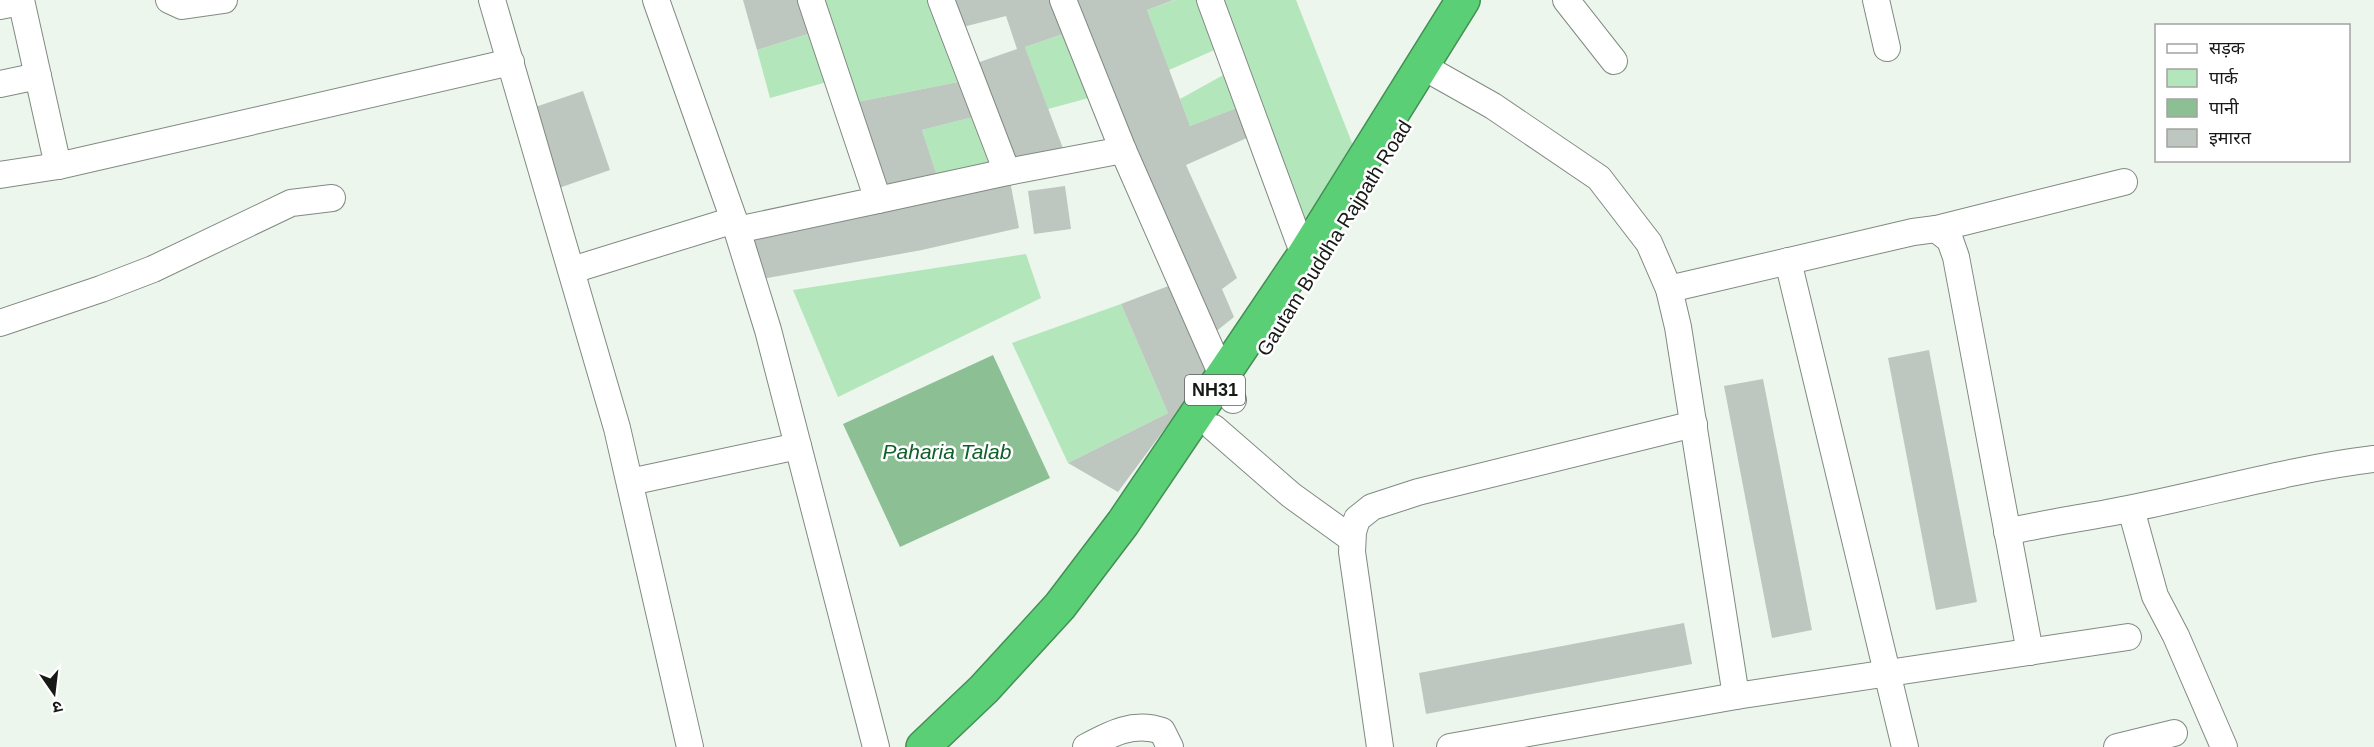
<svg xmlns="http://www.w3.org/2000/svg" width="2374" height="747" font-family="Arial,'Noto Sans Devanagari',sans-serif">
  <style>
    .green { fill: #b3e6ba }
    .water { fill: #8cc094 }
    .building { fill: #bdc7bf }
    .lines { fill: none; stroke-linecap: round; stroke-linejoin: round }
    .minor-casing { stroke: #818a82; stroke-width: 28 }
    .highway-casing { stroke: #438f54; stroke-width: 36 }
    .minor { stroke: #fff; stroke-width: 26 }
    .highway { stroke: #5bcf76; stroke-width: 33 }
    .labels { text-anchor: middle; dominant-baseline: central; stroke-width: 5; stroke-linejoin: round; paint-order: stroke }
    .shield { fill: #fff; stroke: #5c5e5c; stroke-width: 1.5 }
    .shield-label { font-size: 18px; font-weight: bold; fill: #161916 }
    .street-label { font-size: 20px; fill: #161916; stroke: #fff }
    .water-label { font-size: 21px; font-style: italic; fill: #106029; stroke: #fff }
  </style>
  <rect width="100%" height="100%" fill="#ecf6ed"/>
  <!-- green -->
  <g class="green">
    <path d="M819 0H932L963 81 852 103Z"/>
    <path d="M1175 0H1199L1219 48 1169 70 1147 10Z"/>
    <path d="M1221 0H1296L1354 148 1305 223Z"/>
    <path d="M1069 32 1096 96 1048 109 1025 47Z"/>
    <path d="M811 33 827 82 770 98 757 50Z"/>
    <path d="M1227 73 1239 107 1190 126 1180 99Z"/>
    <path d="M977 116 997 166 938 179 922 130Z"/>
    <path d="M1026 254 1041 298 838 397 793 290Z"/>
    <path d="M1121 304 1168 413 1068 463 1012 343Z"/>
  </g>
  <!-- water -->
  <path class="water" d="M993 355 1050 478 900 547 843 424Z"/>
  <!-- building -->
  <g class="building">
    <path d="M743 0H801L811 33 757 50Z"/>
    <path d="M947 0H1056L1069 32 1025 47 1064 151 1010 162 974 64 1017 49 1006 16 959 28Z"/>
    <path d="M1075 0H1174L1147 10 1190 126 1239 107 1249 137 1186 165 1237 278 1222 289 1234 317 1214 333Z"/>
    <path d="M963 81 977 116 922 130 938 179 884 190 852 103Z"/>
    <path d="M583 91 610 170 559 188 532 108Z"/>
    <path d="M1010 181 1019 228 922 250 762 279 751 235Z"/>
    <path d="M1065 186 1071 229 1034 234 1028 191Z"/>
    <path d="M1171 285 1188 331 1209 369 1118 492 1068 463 1168 413 1121 304Z"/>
    <path d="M1929 350 1977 602 1936 610 1888 358Z"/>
    <path d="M1763 379 1812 630 1772 638 1724 386Z"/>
    <path d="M1684 623 1692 664 1426 714 1419 673Z"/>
  </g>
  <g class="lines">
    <!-- minor casing -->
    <g class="minor-casing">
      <g id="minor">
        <path d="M21 0 58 166"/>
        <path d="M169 0 182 6 224 0"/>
        <path d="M492 0 617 428 690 747"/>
        <path d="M656 0 734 220 768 330 876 747"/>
        <path d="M1063 0 1123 150 1233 400"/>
        <path d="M1210 0 1304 255"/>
        <path d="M1566 0 1614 61"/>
        <path d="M1876 0 1887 48"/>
        <path d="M0 6 21 2"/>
        <path d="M1422 66 1493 106 1599 178 1649 243 1669 289 1678 327 1736 696"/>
        <path d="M0 84 38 76"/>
        <path d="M1007 172 1123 150"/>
        <path d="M0 175 58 166 511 62"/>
        <path d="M878 200 1007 172 941 0"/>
        <path d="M1936 229 2124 182"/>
        <path d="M737 230 878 200 811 0"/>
        <path d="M1788 261 1905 747"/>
        <path d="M572 270 734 220"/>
        <path d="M1669 289 1913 232 1936 229 1950 240 1956 257 2030 652"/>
        <path d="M0 323 101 289 153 269 291 203 332 198"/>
        <path d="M1214 428 1291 495 1352 539"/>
        <path d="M630 482 798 446"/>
        <path d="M2131 509 2155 596 2176 636 2224 747"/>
        <path d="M2007 532C2049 522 2091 517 2133 508 2213 492 2292 469 2374 459"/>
        <path d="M1086 747C1110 734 1134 721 1162 731L1170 747"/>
        <path d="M1380 747 1352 552 1353 532 1357 519 1372 507 1418 492 1694 424"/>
        <path d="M1450 747 1736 696 2128 637"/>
        <path d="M2117 747 2174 733"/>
      </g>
    </g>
    <!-- highway casing -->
    <g class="highway-casing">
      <path id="highway" d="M923 747 984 689 1060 606 1123 523 1304 255 1463 0"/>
    </g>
    <!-- minor -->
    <use href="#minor" class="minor"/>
    <!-- highway -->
    <use href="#highway" class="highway"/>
  </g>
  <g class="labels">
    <!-- shield labels -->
    <rect class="shield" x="1185" y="375" width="60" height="30" rx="4.5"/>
    <g class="shield-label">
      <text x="1215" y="390">NH31</text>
    </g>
    <!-- street labels -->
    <g class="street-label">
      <text transform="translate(1334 238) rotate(-58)">Gautam Buddha Rajpath Road</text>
    </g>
    <!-- water labels -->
    <g class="water-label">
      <text x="947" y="451">Paharia Talab</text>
    </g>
  </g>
  <!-- legend -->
  <rect x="2155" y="24" width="195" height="138" fill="#ffffff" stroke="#a2a3a2" stroke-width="1.5"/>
  <rect x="2167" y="44" width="30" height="9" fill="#ffffff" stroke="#a2a3a2" stroke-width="1.5"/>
  <text x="2209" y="54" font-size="18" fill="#161916">सड़क</text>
  <rect x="2167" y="69" width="30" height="18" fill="#b3e6ba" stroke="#a2a3a2" stroke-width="1.5"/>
  <text x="2209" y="84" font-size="18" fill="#161916">पार्क</text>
  <rect x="2167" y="99" width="30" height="18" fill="#8cc094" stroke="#a2a3a2" stroke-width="1.5"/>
  <text x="2209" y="114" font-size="18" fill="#161916">पानी</text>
  <rect x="2167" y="129" width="30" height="18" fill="#bdc7bf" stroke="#a2a3a2" stroke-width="1.5"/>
  <text x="2209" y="144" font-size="18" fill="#161916">इमारत</text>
  <!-- north arrow -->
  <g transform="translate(54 693) rotate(166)" stroke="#ffffff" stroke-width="4.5" paint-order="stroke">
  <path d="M0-4.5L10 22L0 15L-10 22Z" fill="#161916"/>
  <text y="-9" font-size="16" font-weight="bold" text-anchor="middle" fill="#161916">उ</text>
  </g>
</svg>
